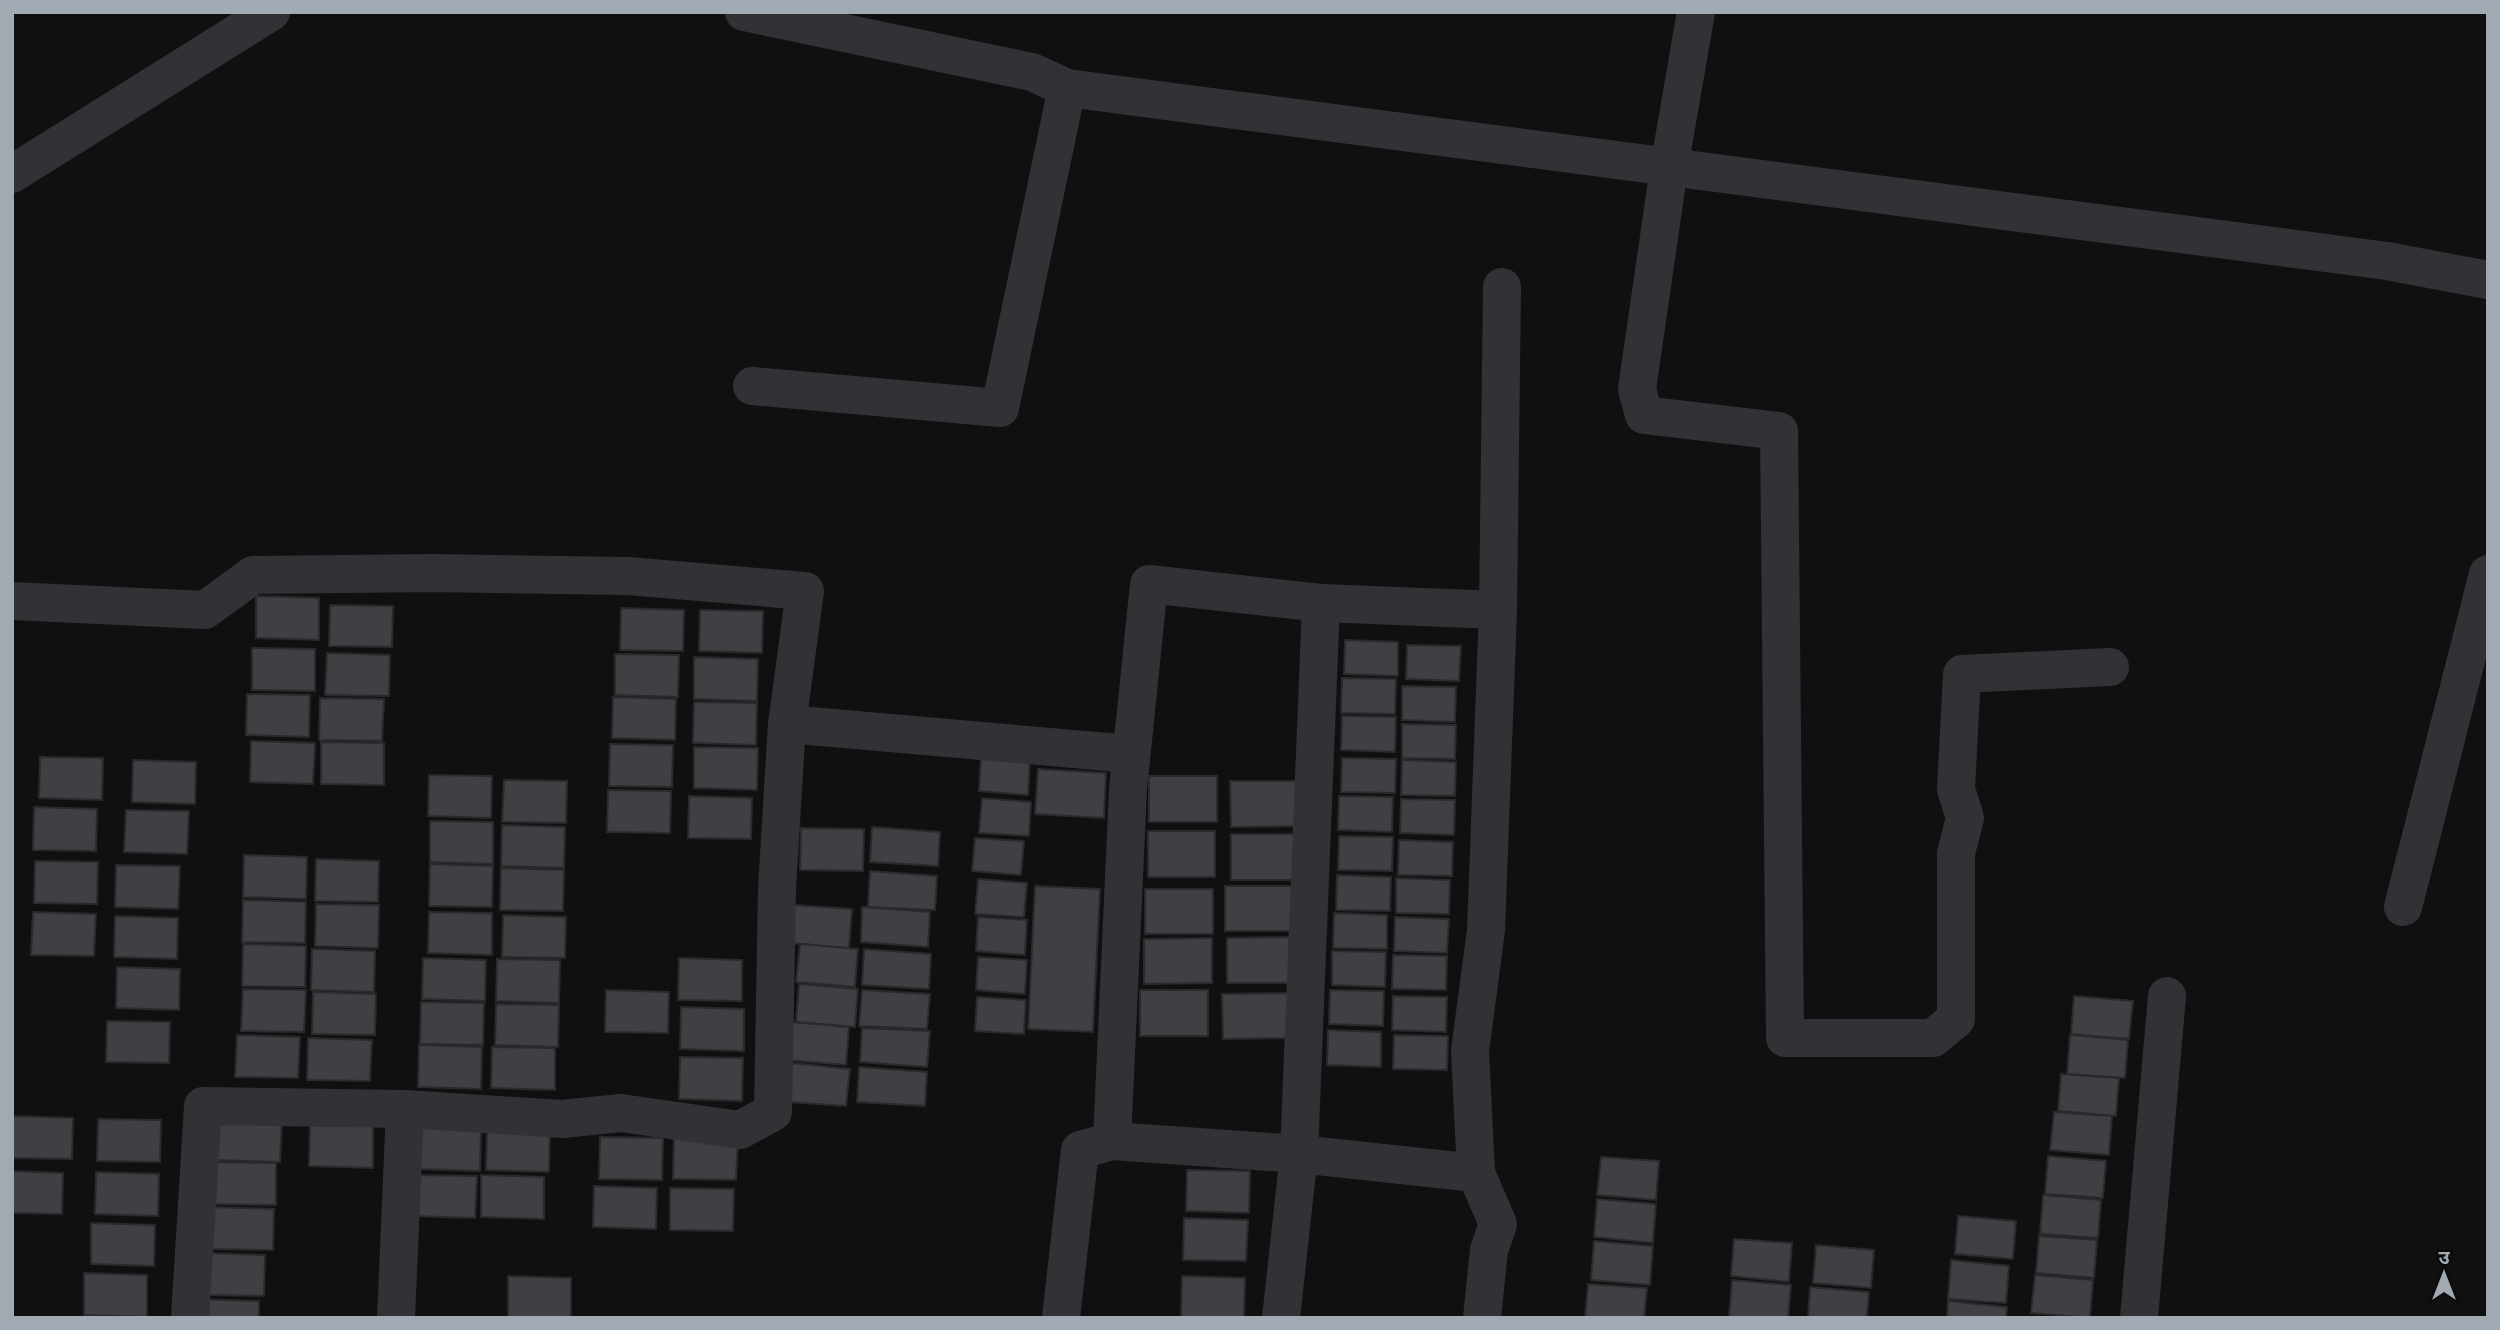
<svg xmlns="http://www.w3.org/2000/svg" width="2500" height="1330" font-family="Karla,'Noto Sans Devanagari',sans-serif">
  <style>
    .building { fill: #3f4044; stroke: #2a2a2d; stroke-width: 2 }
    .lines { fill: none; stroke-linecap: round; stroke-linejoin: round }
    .minor { stroke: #313236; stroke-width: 38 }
    .tertiary { stroke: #313236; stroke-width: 38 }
  </style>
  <rect width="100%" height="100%" fill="#101011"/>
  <!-- building -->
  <g class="building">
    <path d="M256 596 319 598V640L256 638Z"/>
    <path d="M330 605 393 606 392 647 329 646Z"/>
    <path d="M621 608 684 610 683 651 620 650Z"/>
    <path d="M700 610 763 611 762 653 699 651Z"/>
    <path d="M1345 640 1398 642V676L1344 674Z"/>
    <path d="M1407 645 1461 646 1459 681 1406 679Z"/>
    <path d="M252 648 315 649V691L252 690Z"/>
    <path d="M327 653 390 655 389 696 325 695Z"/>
    <path d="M615 654 679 655 678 697 615 695Z"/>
    <path d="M694 657 758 659 757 701 694 699Z"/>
    <path d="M1342 678 1396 679 1395 714 1341 713Z"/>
    <path d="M1402 686 1456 687 1455 722 1402 720Z"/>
    <path d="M247 694 310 695 309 737 246 735Z"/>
    <path d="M613 697 676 699 675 740 612 738Z"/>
    <path d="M320 698 384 699 382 741 319 740Z"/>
    <path d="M694 702 757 703 756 745 693 743Z"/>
    <path d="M1342 716 1396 717 1395 752 1341 750Z"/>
    <path d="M1402 724 1456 725 1455 759 1402 758Z"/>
    <path d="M251 741 315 743 313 784 250 782Z"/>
    <path d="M321 742 384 743V785L321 784Z"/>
    <path d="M610 744 673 745 672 787 609 786Z"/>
    <path d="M694 747 758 748 757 790 694 788Z"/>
    <path d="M40 757 103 758 102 800 39 798Z"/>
    <path d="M981 757 1030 760 1028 795 979 791Z"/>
    <path d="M1342 758 1396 759 1395 793 1341 792Z"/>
    <path d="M133 760 196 762 195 804 132 802Z"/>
    <path d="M1402 760 1456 762 1455 796 1401 795Z"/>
    <path d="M1038 769 1106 773 1104 818 1035 814Z"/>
    <path d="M429 775 492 776 491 818 428 816Z"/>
    <rect x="1149" y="776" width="68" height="46"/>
    <path d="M504 780 567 781 566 823 502 822Z"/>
    <path d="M1230 781H1298V826L1231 827Z"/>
    <path d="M608 790 671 791 670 833 607 832Z"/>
    <path d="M689 796 752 798 751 839 688 838Z"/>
    <path d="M1339 796 1393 797 1392 832 1338 830Z"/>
    <path d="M982 798 1031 802 1029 836 979 833Z"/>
    <path d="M1401 799 1455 800 1454 835 1400 833Z"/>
    <path d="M34 807 97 809 96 851 33 850Z"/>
    <path d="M126 810 189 811 187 854 124 852Z"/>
    <path d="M430 821 493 822V864L430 862Z"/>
    <path d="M502 825 565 827 564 868 501 866Z"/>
    <path d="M872 827 940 832 938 866 870 862Z"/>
    <path d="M801 828 864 829 863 871 800 870Z"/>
    <rect x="1148" y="831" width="67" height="46"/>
    <rect x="1231" y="834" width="68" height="46"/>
    <path d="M1339 836 1393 837 1392 871 1338 870Z"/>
    <path d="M975 838 1024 841 1021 875 972 871Z"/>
    <path d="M1399 840 1453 842 1452 876 1398 875Z"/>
    <path d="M244 855 307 857 306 899 243 897Z"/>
    <path d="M316 859 379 861 378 902 315 901Z"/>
    <path d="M35 861 98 862 97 904 34 903Z"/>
    <path d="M430 864 493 866 492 907 429 906Z"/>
    <path d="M116 865 180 866 178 909 115 907Z"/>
    <path d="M501 868 564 870 563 911 500 910Z"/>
    <path d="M870 871 937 876 935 910 868 907Z"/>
    <path d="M1337 875 1391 877 1390 911 1336 910Z"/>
    <path d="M1396 878 1450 880 1449 914 1396 913Z"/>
    <path d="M978 879 1027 883 1024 917 975 914Z"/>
    <path d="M1035 886 1100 889 1093 1032 1028 1029Z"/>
    <rect x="1225" y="886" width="68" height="45"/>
    <rect x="1145" y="889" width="68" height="45"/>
    <path d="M243 900 306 902 305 943 242 942Z"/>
    <path d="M316 904 379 905 378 948 315 946Z"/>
    <path d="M794 905 852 909 849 948 790 943Z"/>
    <path d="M862 907 930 912 928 947 861 942Z"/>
    <path d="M33 912 96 914 94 956 31 955Z"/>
    <path d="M429 912 492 913V955L428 953Z"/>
    <path d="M1334 913 1387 915V949L1333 948Z"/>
    <path d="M503 915 566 917 565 958 502 957Z"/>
    <path d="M115 916 178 918 177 959 114 957Z"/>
    <path d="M978 917 1027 920 1025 955 976 951Z"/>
    <path d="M1395 917 1449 919 1447 953 1394 951Z"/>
    <path d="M1294 937V983H1227V938Z"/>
    <path d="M1212 938V983L1144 984V939Z"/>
    <path d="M243 944 306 946 305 987 242 986Z"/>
    <path d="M800 944 858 949 855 987 796 982Z"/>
    <path d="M312 949 375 951 374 992 311 990Z"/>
    <path d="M864 949 931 954 929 989 862 985Z"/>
    <path d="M1332 951 1386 952 1385 987 1332 985Z"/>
    <path d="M1393 955 1447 956 1446 990 1392 989Z"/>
    <path d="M978 957 1027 960 1025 994 976 990Z"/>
    <path d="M423 958 486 960 485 1001 422 999Z"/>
    <path d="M679 958 742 960V1001L678 1000Z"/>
    <path d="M497 959 560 960 559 1003 496 1001Z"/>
    <path d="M117 967 180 969 179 1010 116 1008Z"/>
    <path d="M799 984 858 989 855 1027 796 1022Z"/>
    <path d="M243 989 306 990 304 1032 241 1031Z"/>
    <path d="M606 990 669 992 668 1033 605 1032Z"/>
    <path d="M862 990 930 994 927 1029 859 1026Z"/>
    <rect x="1140" y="990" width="68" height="46"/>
    <path d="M1330 990 1384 991 1383 1026 1329 1024Z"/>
    <path d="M313 992 376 994 375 1035 312 1034Z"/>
    <path d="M1290 993V1038L1223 1039 1222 994Z"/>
    <path d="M1393 996 1447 997 1446 1032 1392 1030Z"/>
    <path d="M2074 996 2133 1001 2129 1039 2071 1034Z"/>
    <path d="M977 997 1026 1000 1024 1034 975 1031Z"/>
    <path d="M421 1002 484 1003 483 1045 420 1044Z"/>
    <path d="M496 1004 559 1005 558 1047 495 1045Z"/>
    <path d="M681 1007 744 1009V1051L680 1049Z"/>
    <path d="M107 1021 170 1022 169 1063 106 1062Z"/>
    <path d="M791 1022 849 1027 846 1065 787 1060Z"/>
    <path d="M862 1028 930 1031 927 1067 860 1062Z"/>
    <path d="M1328 1030 1381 1032V1067L1327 1065Z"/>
    <path d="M237 1035 300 1037 298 1078 235 1077Z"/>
    <path d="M1394 1035 1448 1036 1447 1070 1393 1069Z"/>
    <path d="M2070 1035 2128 1040 2125 1078 2067 1074Z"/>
    <path d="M308 1038 372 1040 370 1081 307 1080Z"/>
    <path d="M419 1045 482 1047 481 1089 418 1087Z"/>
    <path d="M492 1047 555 1048V1090L491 1088Z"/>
    <path d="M680 1057 743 1058 742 1101 679 1099Z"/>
    <path d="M792 1063 850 1069 846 1106 788 1102Z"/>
    <path d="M859 1067 927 1072 925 1106 857 1102Z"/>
    <path d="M2061 1074 2119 1078 2116 1116 2058 1111Z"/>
    <path d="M2054 1112 2112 1116 2109 1155 2050 1150Z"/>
    <path d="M12 1116 73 1118 72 1159 12 1158Z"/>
    <path d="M219 1118 282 1120 280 1162 217 1160Z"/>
    <path d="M98 1119 161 1120 160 1162 97 1161Z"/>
    <path d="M310 1125 373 1126V1168L309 1166Z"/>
    <path d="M418 1127 481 1129 480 1171 417 1169Z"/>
    <path d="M487 1129 550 1130 549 1172 486 1170Z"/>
    <path d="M600 1137 663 1138 662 1180 599 1179Z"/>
    <path d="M674 1137 738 1139 736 1180 673 1179Z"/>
    <path d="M2048 1156 2106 1161 2103 1198 2045 1194Z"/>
    <path d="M1601 1157 1659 1161 1656 1200 1597 1195Z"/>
    <path d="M213 1162 276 1163V1205L212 1204Z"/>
    <path d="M1187 1170 1250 1171 1249 1213 1186 1211Z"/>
    <path d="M12 1171 63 1173 62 1214 12 1213Z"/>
    <path d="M96 1172 159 1174 158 1216 95 1214Z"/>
    <path d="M413 1175 477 1176 475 1218 412 1216Z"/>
    <path d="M481 1175 544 1177V1219L481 1217Z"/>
    <path d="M594 1186 657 1188 656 1229 593 1227Z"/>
    <path d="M670 1188 734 1189 733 1231 670 1230Z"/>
    <path d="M2043 1195 2101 1200 2098 1238 2040 1234Z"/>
    <path d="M1597 1199 1656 1204 1653 1243 1594 1237Z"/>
    <path d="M211 1207 274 1209 273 1250 210 1249Z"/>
    <path d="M1958 1216 2016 1221 2013 1259 1955 1254Z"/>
    <path d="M1184 1218 1248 1220 1246 1261 1183 1260Z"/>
    <path d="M91 1223 155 1225 154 1266 91 1264Z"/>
    <path d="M2039 1236 2097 1240 2094 1278 2036 1273Z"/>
    <path d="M1734 1239 1792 1243 1789 1282 1731 1276Z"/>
    <path d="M1594 1241 1653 1246 1650 1285 1591 1280Z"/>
    <path d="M1816 1245 1874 1250 1871 1288 1813 1283Z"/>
    <path d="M202 1253 265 1255 264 1296 201 1295Z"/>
    <path d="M1951 1260 2009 1266 2006 1303 1948 1299Z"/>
    <path d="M84 1273 147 1275V1317L84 1315Z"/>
    <path d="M2035 1275 2093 1280 2090 1318 2031 1313Z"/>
    <path d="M508 1276 571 1278V1318H508Z"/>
    <path d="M1182 1276 1245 1278 1244 1318H1181Z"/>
    <path d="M1732 1280 1791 1285 1788 1318H1729Z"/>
    <path d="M1588 1284 1647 1288 1644 1318H1585Z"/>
    <path d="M1810 1287 1869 1292 1867 1318H1808Z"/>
    <path d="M196 1299 259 1301V1318H196Z"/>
    <path d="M1948 1301 2007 1307 2006 1318H1947Z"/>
  </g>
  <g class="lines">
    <!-- minor -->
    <g class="minor">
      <path d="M744 12 1032 72 1067 88 2387 261 2488 280"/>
      <path d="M1696 12 1669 168 1637 389 1644 415 1779 431 1785 1038H1933L1956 1019V853L1965 818 1956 789 1962 674 2110 667"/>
      <path d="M752 386 1000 408 1067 88"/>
      <path d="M12 601 205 610 253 575 432 573 628 576 805 591 787 724 777 888 773 1112 740 1130 621 1113 562 1119 405 1109 203 1106 190 1318"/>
      <path d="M787 724 1131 754"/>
      <path d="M2403 907 2488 574"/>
      <path d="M1112 1141 1128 789 1149 584 1321 603 1498 610"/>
      <path d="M396 1318 405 1109"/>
      <path d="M1061 1318 1080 1150 1112 1141 1299 1154 1476 1173"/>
      <path d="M1281 1318 1299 1154 1321 603"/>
      <path d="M1482 1318 1489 1250 1498 1224 1476 1173 1470 1051 1486 930 1498 610 1502 287"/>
      <path d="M2139 1318 2167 996"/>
    </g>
    <!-- tertiary -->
    <path class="tertiary" d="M12 174 271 12"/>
  </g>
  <!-- border -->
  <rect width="2500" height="1330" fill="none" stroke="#a1a9b2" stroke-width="28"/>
  <!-- north arrow -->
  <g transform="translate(2444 1274)" stroke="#0b0b0c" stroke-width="5" paint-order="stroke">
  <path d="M0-5L12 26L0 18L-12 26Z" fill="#a1a9b2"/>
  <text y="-10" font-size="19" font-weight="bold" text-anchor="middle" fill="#a1a9b2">उ</text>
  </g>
</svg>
